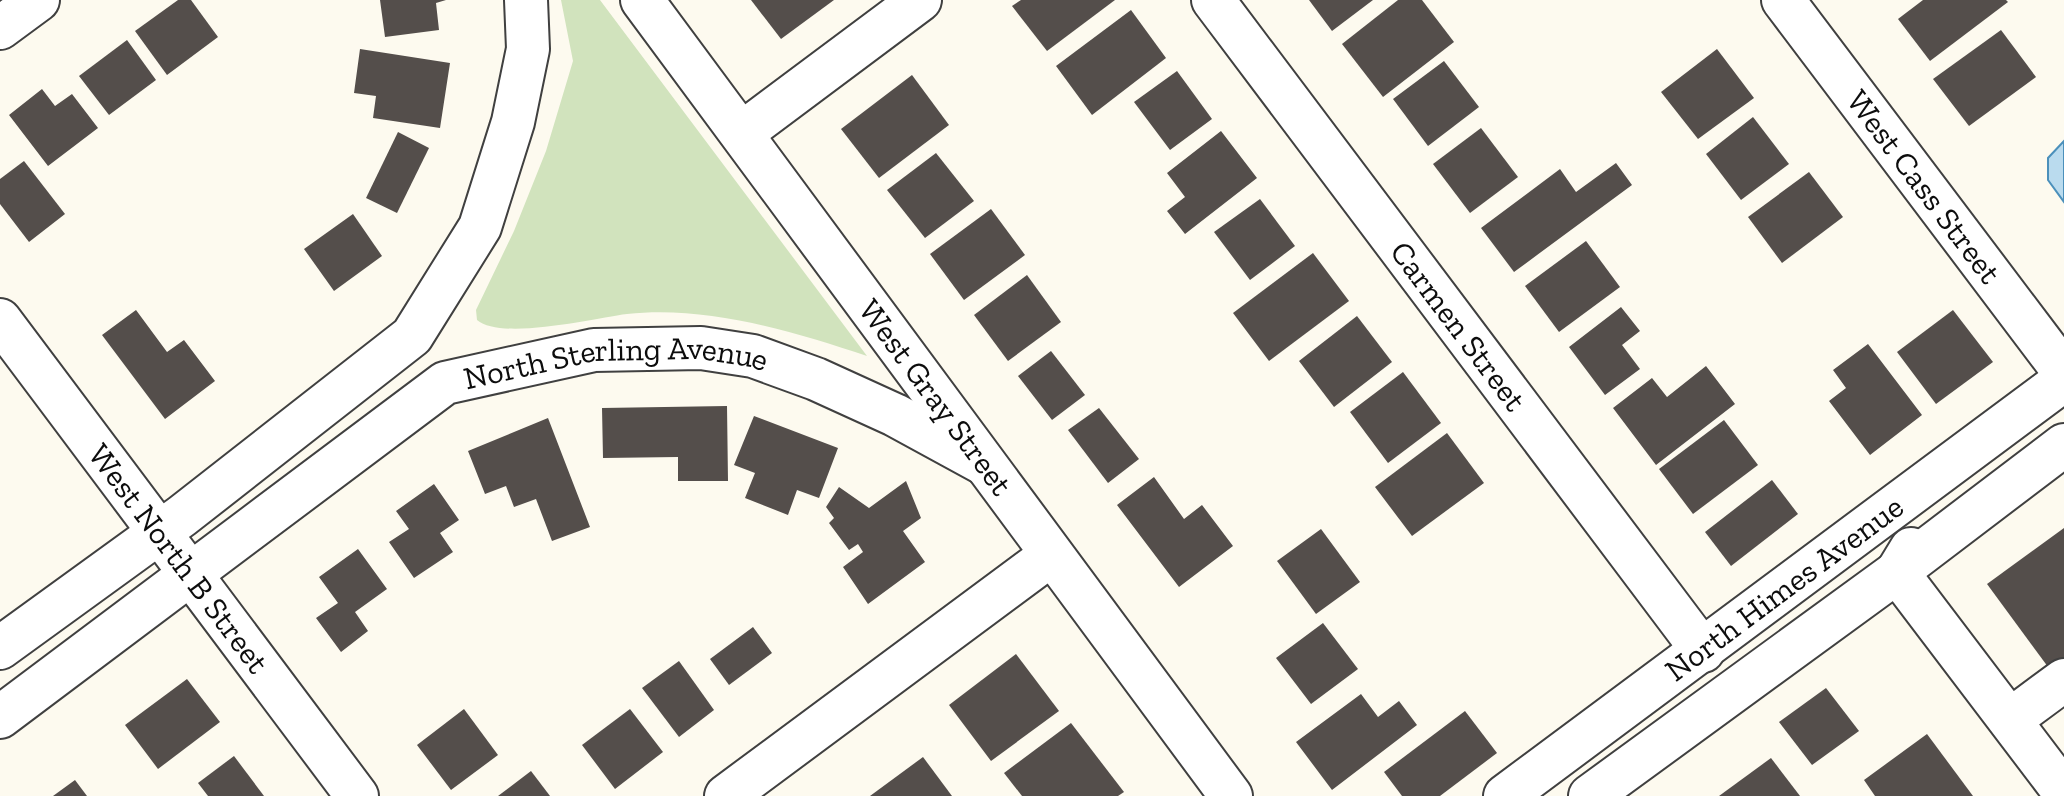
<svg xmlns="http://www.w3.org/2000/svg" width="2064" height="796" font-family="'Zilla Slab',serif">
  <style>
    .green { fill: #d1e3bd }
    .water { fill: #badbee; stroke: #4b90bb; stroke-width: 2 }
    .building { fill: #544e4b }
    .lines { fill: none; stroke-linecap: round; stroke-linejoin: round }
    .minor-casing { stroke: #404040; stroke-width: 46 }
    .minor { stroke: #fff; stroke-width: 42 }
    .labels { text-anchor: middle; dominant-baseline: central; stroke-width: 8; stroke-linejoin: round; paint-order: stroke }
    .street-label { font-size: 32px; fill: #0d0d0d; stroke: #fff }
  </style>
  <rect width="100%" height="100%" fill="#fdfaef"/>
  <!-- green -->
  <path class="green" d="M561 0H600L867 356C792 331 706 305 627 314 594 318 502 341 477 320L476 310 514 231 546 151 573 61Z"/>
  <!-- water -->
  <path class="water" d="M2064 141V202L2048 180V158Z"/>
  <!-- building -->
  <g class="building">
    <path d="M178 0H191L218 37 167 75 135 31Z"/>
    <path d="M380 0H446L436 3 439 30 385 37Z"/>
    <path d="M751 0H834L781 39Z"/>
    <path d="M1021 0H1115L1047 51 1012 6Z"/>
    <path d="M1309 0H1373L1332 31Z"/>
    <path d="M1398 0H1422L1454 42 1383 97 1342 44Z"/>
    <path d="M1923 0H2006L2008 2 1930 61 1898 19Z"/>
    <path d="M1131 10 1166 58 1092 115 1056 66Z"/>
    <path d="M2001 30 2036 77 1969 126 1933 79Z"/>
    <path d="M127 40 156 80 109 115 79 76Z"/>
    <path d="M360 49 450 63 440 128 373 118 376 96 354 93Z"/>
    <path d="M1717 49 1754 98 1698 139 1661 92Z"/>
    <path d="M1444 61 1479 107 1428 146 1393 99Z"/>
    <path d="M1177 71 1212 119 1170 150 1134 102Z"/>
    <path d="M912 75 949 125 879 178 841 129Z"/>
    <path d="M42 89 55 106 72 94 98 128 48 166 9 115Z"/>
    <path d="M1753 117 1789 164 1741 200 1706 154Z"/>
    <path d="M1481 128 1518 177 1470 213 1433 164Z"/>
    <path d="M1221 131 1257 178 1185 234 1167 211 1185 197 1167 173Z"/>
    <path d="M398 132 429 148 397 213 366 198Z"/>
    <path d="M936 153 974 201 925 238 887 190Z"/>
    <path d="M24 161 65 214 29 242 0 204V179Z"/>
    <path d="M1616 163 1632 185 1514 272 1481 228 1560 169 1576 192Z"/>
    <path d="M1809 172 1843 217 1782 263 1748 217Z"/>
    <path d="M1260 199 1295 246 1250 280 1214 232Z"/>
    <path d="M991 209 1025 255 964 300 930 254Z"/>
    <path d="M353 214 382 256 334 291 304 249Z"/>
    <path d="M1586 241 1620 287 1559 332 1525 286Z"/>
    <path d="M1313 253 1349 301 1269 361 1233 313Z"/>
    <path d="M1027 275 1061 322 1008 361 974 315Z"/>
    <path d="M1621 307 1640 331 1622 345 1640 369 1605 395 1569 347Z"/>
    <path d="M136 310 167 352 184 340 215 381 165 419 102 335Z"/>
    <path d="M1953 310 1993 362 1936 404 1897 352Z"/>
    <path d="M1357 316 1392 362 1334 407 1299 361Z"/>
    <path d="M1868 344 1922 415 1870 455 1829 401 1846 388 1833 370Z"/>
    <path d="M1051 351 1085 395 1052 420 1018 376Z"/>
    <path d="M1706 366 1735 404 1656 465 1613 408 1652 378 1667 397Z"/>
    <path d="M1403 372 1441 423 1388 463 1350 412Z"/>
    <path d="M727 406 728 481H678V457L603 458 602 408Z"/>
    <path d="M1099 408 1139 459 1108 483 1068 430Z"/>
    <path d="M754 416 838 448 819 498 797 490 788 515 745 498 755 473 734 465Z"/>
    <path d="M548 418 590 527 552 541 536 499 514 507 506 486 485 494 468 451Z"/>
    <path d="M1724 420 1758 465 1693 514 1659 469Z"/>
    <path d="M1447 433 1484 483 1412 536 1375 487Z"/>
    <path d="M1154 477 1184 519 1202 505 1233 546 1179 587 1117 505Z"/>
    <path d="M1772 480 1798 514 1731 566 1705 532Z"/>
    <path d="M906 481 921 518 903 531 925 562 868 604 843 567 863 552 858 544 849 550 829 523 834 518 826 507 839 487 869 508Z"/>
    <path d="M434 484 459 520 440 533 453 552 414 578 389 542 409 529 396 511Z"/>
    <path d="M2064 528V661L2051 671 1987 584Z"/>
    <path d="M1321 529 1360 582 1316 614 1277 561Z"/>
    <path d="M358 549 387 589 355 612 368 631 341 652 316 618 338 603 319 577Z"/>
    <path d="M1323 623 1358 669 1311 704 1276 658Z"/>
    <path d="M753 627 772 653 729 685 710 659Z"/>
    <path d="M1016 654 1059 711 991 761 949 705Z"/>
    <path d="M679 661 714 710 679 737 642 688Z"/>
    <path d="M187 679 220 722 158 769 125 725Z"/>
    <path d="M1826 688 1859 731 1812 765 1779 722Z"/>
    <path d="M1361 694 1378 717 1399 701 1417 725 1332 790 1296 742Z"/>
    <path d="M464 709 498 755 451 790 417 745Z"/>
    <path d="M630 709 663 752 615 789 582 745Z"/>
    <path d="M1465 711 1497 753 1440 796H1402L1384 772Z"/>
    <path d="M1071 723 1124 792 1118 796H1022L1004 773Z"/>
    <path d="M1927 734 1973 796H1875L1864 780Z"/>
    <path d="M234 756 264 796H208L198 783Z"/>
    <path d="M923 757 952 796H870Z"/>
    <path d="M1771 758 1800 796H1719Z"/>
    <path d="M531 771 550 796H498Z"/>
    <path d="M75 780 87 796H53Z"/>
  </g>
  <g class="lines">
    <!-- minor casing -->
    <g class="minor-casing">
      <g id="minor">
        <path id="s1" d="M642 0 1231 796"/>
        <path id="s2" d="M1213 0 1703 651"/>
        <path id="s3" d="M1783 0 2064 372"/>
        <path d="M0 28 38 0"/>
        <path d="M742 133 920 0"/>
        <path id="s4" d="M0 320 357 796"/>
        <path d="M1911 549 1897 572 2064 792"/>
        <path d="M0 648 182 516 412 336 480 227 513 122 528 49 526 0"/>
        <path id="s5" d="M0 717 445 383 594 350 701 348 753 356 816 379 895 415 983 463"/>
        <path d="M2010 720 2064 680"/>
        <path d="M726 796 1051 555"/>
        <path id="s6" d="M1505 796 2064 380"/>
        <path d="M1590 796 1897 572 2064 445"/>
      </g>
    </g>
    <!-- minor -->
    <use href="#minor" class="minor"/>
  </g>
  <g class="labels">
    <!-- street labels -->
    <g class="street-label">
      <text stroke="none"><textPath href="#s3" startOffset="234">West Cass Street</textPath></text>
      <text stroke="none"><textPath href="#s2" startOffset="408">Carmen Street</textPath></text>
      <text stroke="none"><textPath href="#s5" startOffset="730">North Sterling Avenue</textPath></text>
      <text stroke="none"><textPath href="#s1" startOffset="494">West Gray Street</textPath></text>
      <text stroke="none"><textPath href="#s4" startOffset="298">West North B Street</textPath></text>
      <text stroke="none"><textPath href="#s6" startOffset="348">North Himes Avenue</textPath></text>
    </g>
  </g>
</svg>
